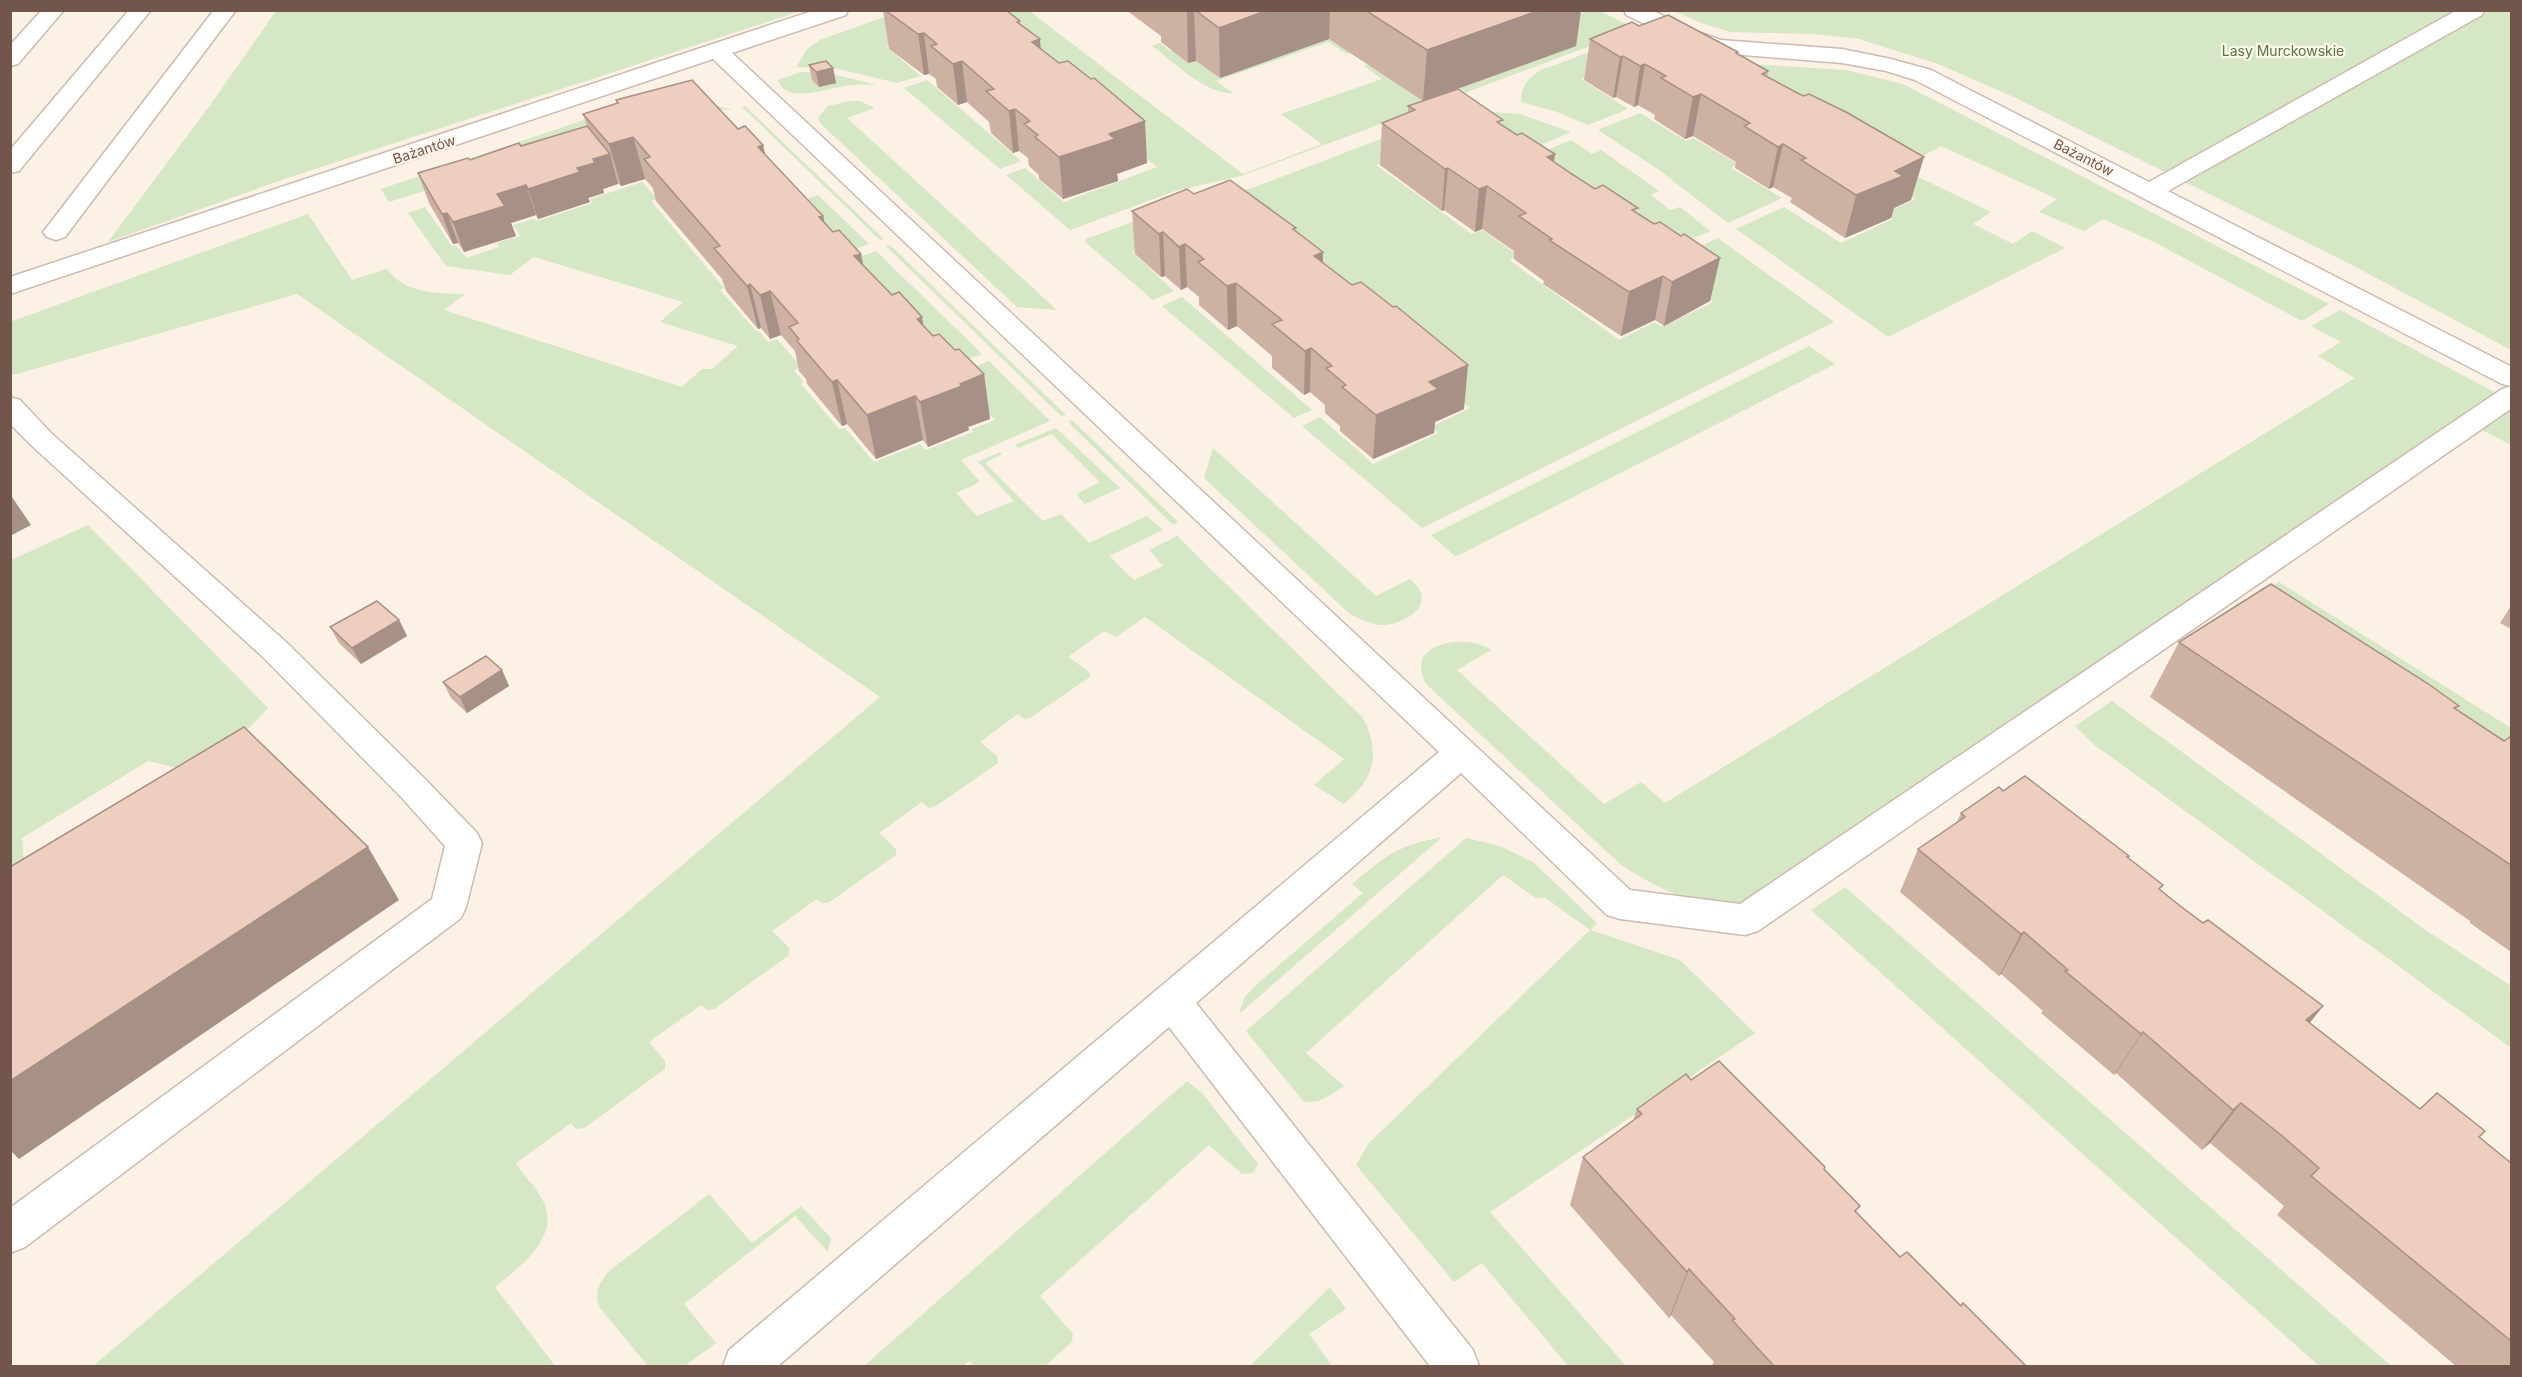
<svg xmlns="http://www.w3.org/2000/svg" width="2522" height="1377" font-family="Inter,sans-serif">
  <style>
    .green { fill: #d5e7c4 }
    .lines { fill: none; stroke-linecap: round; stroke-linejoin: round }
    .minor-casing { stroke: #cebaaf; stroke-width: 3 }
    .minor { fill: #fff; fill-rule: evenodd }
    .wall { fill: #cdb1a3 }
    .shaded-wall { fill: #a79085 }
    .building { fill: #eecebe; stroke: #a79085; stroke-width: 1.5 }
    .labels { text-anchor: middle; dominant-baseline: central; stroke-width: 4.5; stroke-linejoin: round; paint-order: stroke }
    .far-park-label { font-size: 14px; fill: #577744; stroke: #fef5eb }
    .far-street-label { font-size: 14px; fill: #72564c; stroke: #fef5eb }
  </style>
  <rect width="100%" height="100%" fill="#fbf1e5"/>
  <!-- green -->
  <g class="green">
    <path d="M1598 10 1636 29 1241 176 1175 191 1070 230 1006 175 1025 168 1064 202 1157 167 977 24 939 31 886 47 921 76 897 83 838 69 796 67 807 49 820 40 901 11H1029L1243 174 1322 144 1281 114 1382 79 1364 66 1389 57 1372 45 1347 54 1328 42 1216 81 1233 93C1205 94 1174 62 1152 46L1160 43 1170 51 1173 50 1164 43 1546 26 1588 11Z"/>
    <path d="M276 11V10L801 11 290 177 108 242 211 104Z"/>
    <path d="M1674 11H2511V350L2350 264 2016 98 1938 64 1859 39 1814 34 1731 32 1701 23Z"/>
    <path d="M1644 32 1734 63 1846 70 1903 84 2329 304 2302 321 2156 243 2103 219 2084 231 2039 212 2057 199 1941 146 1923 156 1916 154 1895 166 1991 212 1973 224 2013 244 2032 231 2065 248 1888 337 1736 229 1784 207 1841 243 1893 219 1885 213 1916 199 1801 133 1626 61 1581 79 1628 109 1588 125 1557 112 1521 102C1521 86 1528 78 1541 70Z"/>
    <path d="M801 72 832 74 877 85C866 85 855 84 844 86 827 88 786 105 778 80Z"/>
    <path d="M927 80 1021 161 1000 169 904 88Z"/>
    <path d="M850 101H860L875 108 847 118 1057 310 1017 307 821 124 818 118 828 106Z"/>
    <path d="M713 105 733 110 691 108 389 202 381 189 613 110Z"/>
    <path d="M745 106 884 239 880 240 742 107Z"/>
    <path d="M1478 111 1520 114 1571 132 1503 161 1410 152 1376 165 1472 234 1482 230 1519 256 1509 260 1619 340 1654 322 1662 327 1713 302 1659 264 1718 238 1834 322 1422 528 1302 426 1320 417 1373 464 1438 433 1431 427 1470 408 1233 220 1189 229 1132 252 1174 291 1153 300 1085 242 1086 239 1182 204 1252 188 1436 118Z"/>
    <path d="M1640 113 1686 141 1693 138 1738 164 1731 168 1782 198 1728 223 1659 170 1598 130Z"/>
    <path d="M1571 140 1592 154 1601 150 1659 191 1651 195 1670 210 1680 207 1710 231 1647 259 1508 166Z"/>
    <path d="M642 182 657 199 651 201 724 288 720 290 756 331H759L768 342 777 339 801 367 794 370 803 382 801 384 839 429 845 428 874 462 920 444 926 450 973 432 972 429 995 420 958 379 960 373 989 361 1050 421 961 460 980 482 956 493 977 516 1014 501 978 462 1000 452 1002 454 985 463 1043 521 1061 514 1089 543 1147 516 1163 530 1109 556 1134 580 1163 566 1149 550 1177 536 1363 718C1381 754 1375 778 1344 804L1314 785 1344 759 1145 617 1116 637 1104 631 1068 657 1089 672 1090 677 1030 718 1024 719 1018 714 980 742 997 756 998 763 936 806 929 808 922 802 879 833 896 849V855L828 903H822L817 899 772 931 789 948V955L714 1009 707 1010 701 1005 649 1042 665 1061V1069L584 1128 576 1129 571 1123 516 1163C523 1175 534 1185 541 1197 564 1235 521 1266 495 1287L555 1366H93L880 697 297 294 13 375 11 372 10 322 308 214 352 280 387 269C405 294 436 293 465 294L444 310 682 387 702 369H712L738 346 660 322 683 302 534 257 510 275 446 266 408 213 425 207 452 246 456 245 466 258 499 247 497 243 520 236 513 225 534 219 536 221 593 203 590 199Z"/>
    <path d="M818 195 869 244 845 253 792 204Z"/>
    <path d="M890 245 1066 415 1061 416 886 246Z"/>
    <path d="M876 251 982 354 947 368 845 262Z"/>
    <path d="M1182 297 1312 410 1294 418 1162 306Z"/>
    <path d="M2340 310 2511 401V445L2470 424 1762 902C1750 903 1737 905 1724 905 1686 904 1652 885 1620 864L1427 685C1401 644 1465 632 1491 650L1457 670 1604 804 1641 782 1665 803 2355 378 2318 356 2341 342 2311 326Z"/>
    <path d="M1809 346 1835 364 1459 555 1455 556 1431 535Z"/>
    <path d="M1072 420 1178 522 1173 525 1068 422Z"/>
    <path d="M1056 428 1120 488 1085 504 1076 494 1100 482 1052 434 1018 448 1015 445Z"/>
    <path d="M1213 448 1376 596 1410 579C1414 583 1420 588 1421 594 1426 614 1396 625 1381 625 1370 624 1360 619 1350 614L1204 478Z"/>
    <path d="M88 525 268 708 250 727 181 769 148 761 22 838 25 870 11 879V560Z"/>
    <path d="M2279 582 2511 728V775L2249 602Z"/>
    <path d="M2112 701 2424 929 2511 986V1048L2092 743 2075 726Z"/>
    <path d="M1442 837 1239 1014 1244 998 1256 985 1363 893 1352 884C1387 855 1396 846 1442 837Z"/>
    <path d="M1466 838 1500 846 1533 862 1597 923 1591 930 1680 960 1755 1033 1490 1212 1626 1366H1568L1482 1263 1454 1282 1356 1165 1369 1143 1590 930 1546 898H1536L1503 875 1306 1053 1344 1086 1327 1097 1318 1101 1304 1102 1246 1031Z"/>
    <path d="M1845 887 2391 1366H2319L1811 910Z"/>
    <path d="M1187 1081 1202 1093 1258 1164 1253 1173 1242 1174 1209 1145 1040 1296 1073 1334 1072 1342 1045 1366H975L969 1361 963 1366H864Z"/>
    <path d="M709 1194 752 1243 801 1206 831 1238 828 1252 795 1216 684 1304 716 1343 685 1366H648L600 1308C594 1293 598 1285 608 1272Z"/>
    <path d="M1330 1287 1346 1309 1309 1334 1332 1366H1250Z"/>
  </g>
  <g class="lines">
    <!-- minor casing -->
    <g class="minor-casing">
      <g id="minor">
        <path d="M42 10H64L18 64 10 66V45Z"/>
        <path d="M129 10H151L19 171 10 173V150Z"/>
        <path d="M214 10H236L65 237 56 240 47 237 43 232 47 227Z"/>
        <path d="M815 10H848L846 15 732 53 1630 890 1740 904 2502 389 2512 386V408L1758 931 1745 935 1620 919 1607 915 1461 773 1196 1003 1473 1350 1479 1366H1430L1169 1027 778 1366H723L729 1350 1439 752 713 59 10 294V277Z"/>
        <path d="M1624 10H1652L1689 29 1721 40 1842 49 1891 59 1931 70 2149 182 2457 10H2484L2482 15 2168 191 2512 367V386L2502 384 1915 80 1886 71 1842 63 1719 53 1686 44 1626 15Z"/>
        <path d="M10 397 20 400 51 433 286 642 426 780 477 833 482 843 466 907 461 918 25 1247 10 1253V1208L432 899 445 846 402 798 264 658 31 445 10 424Z"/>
      </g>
    </g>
    <!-- minor -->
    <use href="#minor" class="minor"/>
  </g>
  <!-- wall -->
  <g class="wall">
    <path d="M883 10H1006L1021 24 1040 39V48L1147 163 1117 174 1118 181 1063 199 1039 179V175L1029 166 1028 158 1019 151 1013 153 991 133 989 122 967 102 958 105 937 87 936 79 929 74 924 75 889 49Z"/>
    <path d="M1126 10H1581L1576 46 1455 90 1502 125 1517 135 1555 154 1554 161 1595 189 1637 213 1654 224 1681 236 1720 258 1710 301 1664 326 1655 320 1621 336 1543 284 1544 281 1514 259V251L1482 229 1475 232 1444 210 1442 211 1380 165 1382 123 1408 113V106L1423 101 1329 39 1220 78 1196 61 1188 63 1161 42V36Z"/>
    <path d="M1639 26 1738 52V54L1768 71 1767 76 1911 200 1894 208 1891 218 1845 238 1790 202 1792 198 1773 187 1769 189 1735 168 1736 162 1693 136 1685 139 1654 119 1655 115 1638 105 1634 107 1616 97 1613 98 1584 80 1590 39Z"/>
    <path d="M809 65 833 68 836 83 819 87 812 80Z"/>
    <path d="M616 100 738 129 766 156 823 216 825 224 833 232 861 254 863 265 892 295 933 336 955 350 984 374 990 419 968 427 969 430 928 447 923 440 876 459 847 424 842 426 807 384 806 379 799 371 795 351 781 335 770 339 761 328 758 329 726 291 722 279 656 201 653 188 645 179 621 186 618 183V184L603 189 604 193 588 198 590 202 538 219 536 215 511 223 516 236 464 252 458 243 453 244 429 203 418 173 470 160 587 126 583 114 617 104Z"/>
    <path d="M1194 194 1295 231 1323 252V262L1464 409 1435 422 1434 433 1373 459 1340 431V426L1325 413V405L1310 392 1304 395 1272 368V356L1237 326 1228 330 1199 305V297L1187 287 1181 290 1165 276 1161 277 1135 254 1132 211Z"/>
    <path d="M2511 606V629L2500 623Z"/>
    <path d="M399 620 407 636 361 664 339 643 330 627Z"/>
    <path d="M2179 642 2456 709 2504 741 2511 737V952L2470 923V921L2150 697Z"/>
    <path d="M502 670 509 686 467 713 451 698 443 682Z"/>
    <path d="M2003 791 2129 856 2128 858 2160 890 2203 923 2323 1006 2309 1023 2420 1109 2479 1137 2511 1163V1366H2456L2277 1215 2284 1206 2248 1175 2210 1143 2202 1150 2116 1073 2114 1075 2041 1013 2043 1011 2001 974 1999 976 1900 892 1918 849 1957 822 1961 813Z"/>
    <path d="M1691 1080 1824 1170 1856 1213 1900 1257 1961 1306 2026 1366H1713L1712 1365 1714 1362 1671 1315 1669 1318 1570 1205 1583 1157 1633 1121 1637 1109Z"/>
  </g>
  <!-- shaded-wall -->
  <g class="shaded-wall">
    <path d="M1194 10 1196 61 1188 63 1187 12Z"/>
    <path d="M1268 10H1330L1329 39 1220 78 1219 28Z"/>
    <path d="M1540 10H1581L1576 46 1423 101 1427 50Z"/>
    <path d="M924 33 929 74 924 75 918 34Z"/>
    <path d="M1040 39 1043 80 1032 42Z"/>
    <path d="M1623 56 1616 97 1613 98 1620 57Z"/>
    <path d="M962 61 967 102 958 105 953 64Z"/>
    <path d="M1645 64 1638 105 1634 107 1640 66Z"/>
    <path d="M833 68 836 83 819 87 816 72Z"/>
    <path d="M1701 94 1693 136 1685 139 1693 97Z"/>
    <path d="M1015 109 1019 151 1013 153 1009 111Z"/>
    <path d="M1145 121 1147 163 1117 174 1118 181 1063 199 1059 157 1109 134Z"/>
    <path d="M633 137 645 179 621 186 609 144Z"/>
    <path d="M1783 144 1773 187 1769 189 1778 147Z"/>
    <path d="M763 145 773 188 758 147Z"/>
    <path d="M610 154 618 184 603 189 604 193 588 198 590 202 538 219 528 189 593 159Z"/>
    <path d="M1555 154 1549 196 1547 157Z"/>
    <path d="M1924 157 1911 200 1894 208 1891 218 1845 238 1856 195 1895 171Z"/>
    <path d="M1448 168 1444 210 1442 211 1445 169Z"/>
    <path d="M526 185 536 215 511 223 516 236 464 252 453 222 497 194Z"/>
    <path d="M1487 186 1482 229 1475 232 1479 189Z"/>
    <path d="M447 213 458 243 453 244 442 214Z"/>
    <path d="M823 216 831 251 819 217Z"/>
    <path d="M1163 232 1165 276 1161 277 1159 234Z"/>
    <path d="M1185 244 1187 287 1181 290 1179 247Z"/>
    <path d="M1323 252 1322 295 1314 256Z"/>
    <path d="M861 254 869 297 854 256Z"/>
    <path d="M1720 258 1710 301 1664 326 1672 282Z"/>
    <path d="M1663 276 1655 320 1621 336 1629 292Z"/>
    <path d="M1236 283 1237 326 1228 330 1227 286Z"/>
    <path d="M750 284 761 328 758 329 747 286Z"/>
    <path d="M770 291 781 335 770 339 760 295Z"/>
    <path d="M922 317 929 361 917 319Z"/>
    <path d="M1311 348 1310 392 1304 395 1305 351Z"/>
    <path d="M1468 365 1464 409 1435 422 1434 433 1373 459 1376 415 1429 382Z"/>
    <path d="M984 374 990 419 968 427 969 430 928 447 920 402 959 378Z"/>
    <path d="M837 380 847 424 842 426 832 382Z"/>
    <path d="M915 396 923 440 876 459 867 415Z"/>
    <path d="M10 494 31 525 10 536Z"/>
    <path d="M399 620 407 636 361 664 352 648Z"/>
    <path d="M502 670 509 686 467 713 460 697Z"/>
    <path d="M368 847 399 900 19 1159 10 1150V1081Z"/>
    <path d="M2024 932 2001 974 1999 976 2021 934Z"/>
    <path d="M2323 1006 2291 1047 2306 1020Z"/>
    <path d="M2143 1032 2116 1073 2114 1075 2141 1034Z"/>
    <path d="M2241 1103 2210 1143 2202 1150 2233 1110Z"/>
    <path d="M1689 1269 1671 1315 1669 1318 1687 1272Z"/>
  </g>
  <!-- building -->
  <g class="building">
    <path d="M885 10H1006L1020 21 1017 22 1040 39 1032 42 1059 63 1068 61 1091 79 1094 78 1145 121 1109 134 1115 139 1059 157 1035 137 1038 135 1024 124 1030 121 1015 109 1009 111 986 91 994 89 962 61 953 64 931 46 937 44 924 33 918 34Z"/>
    <path d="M1195 10H1268L1219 28Z"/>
    <path d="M1365 10H1540L1427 50Z"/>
    <path d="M1668 15 1738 52 1736 53 1768 71 1762 74 1803 96 1809 94 1846 112 1924 157 1895 171 1903 176 1856 195 1801 160 1806 158 1783 144 1778 147 1744 126 1750 123 1701 94 1693 97 1661 78 1666 76 1645 64 1640 66 1623 56 1620 57 1590 39 1632 22 1639 26Z"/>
    <path d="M826 61 833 68 816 72 809 65Z"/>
    <path d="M692 80 738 129 745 126 763 145 758 147 823 216 819 217 833 232 839 230 861 254 854 256 892 295 899 292 922 317 917 319 933 336 939 334 955 350 959 349 984 374 960 384 962 386 920 402 915 396 867 415 837 380 832 382 797 341 799 339 789 327 798 323 770 291 760 295 750 284 747 286 714 248 720 246 644 159 650 157 633 137 609 144 583 114 618 103 616 100Z"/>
    <path d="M1458 89 1503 120 1497 122 1517 135 1522 133 1555 154 1547 157 1570 173 1595 189 1603 185 1638 208 1632 210 1654 224 1660 222 1681 236 1684 234 1720 258 1672 282 1663 276 1629 292 1549 240 1552 239 1519 216 1526 213 1487 186 1479 189 1448 168 1445 169 1382 123 1415 110 1408 106Z"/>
    <path d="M587 126 610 154 593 159 595 163 577 168 580 172 528 189 526 185 497 194 505 206 453 222 447 213 442 214 418 173 468 158 470 160 519 143 521 146Z"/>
    <path d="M1230 180 1296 228 1293 229 1323 252 1314 256 1352 285 1361 282 1393 307 1396 306 1468 365 1429 382 1438 389 1376 415 1342 387 1346 385 1326 368 1332 366 1311 348 1305 351 1272 324 1282 320 1236 283 1227 286 1198 262 1204 259 1185 244 1179 247 1163 232 1159 234 1132 211 1187 189 1194 194Z"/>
    <path d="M2271 584 2427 683 2459 706 2454 708 2504 741 2510 737H2511V865L2179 642Z"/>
    <path d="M377 601 399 620 352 648 330 627Z"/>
    <path d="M486 656 502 670 460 697 443 682Z"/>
    <path d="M244 727 368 847 10 1081V867Z"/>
    <path d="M2025 776 2129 856 2127 857 2163 885 2159 889 2179 905 2203 923 2208 920 2323 1006 2306 1020 2420 1109 2437 1093 2485 1131 2479 1137 2511 1163V1341L2311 1176 2319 1168 2281 1135 2241 1103 2233 1110 2143 1032 2141 1034 2065 971 2068 970 2024 932 2021 934 1918 849 1965 817 1961 813 1999 787 2003 791Z"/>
    <path d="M1719 1061 1825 1167 1824 1169 1860 1206 1855 1211 1900 1257 1907 1252 1961 1306 1963 1303 2026 1366H1774L1732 1320 1735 1319 1689 1269 1687 1272 1583 1157 1642 1114 1637 1109 1686 1074 1691 1080Z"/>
  </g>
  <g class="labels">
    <!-- far-park labels -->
    <g class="far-park-label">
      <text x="2283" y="50">Lasy Murckowskie</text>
    </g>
    <!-- far-street labels -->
    <g class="far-street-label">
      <text transform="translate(424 149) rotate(-18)">Bażantów</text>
      <text transform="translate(2084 157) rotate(27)">Bażantów</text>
    </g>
  </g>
  <!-- border -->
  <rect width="2522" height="1377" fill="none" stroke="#72564c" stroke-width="24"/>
</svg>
